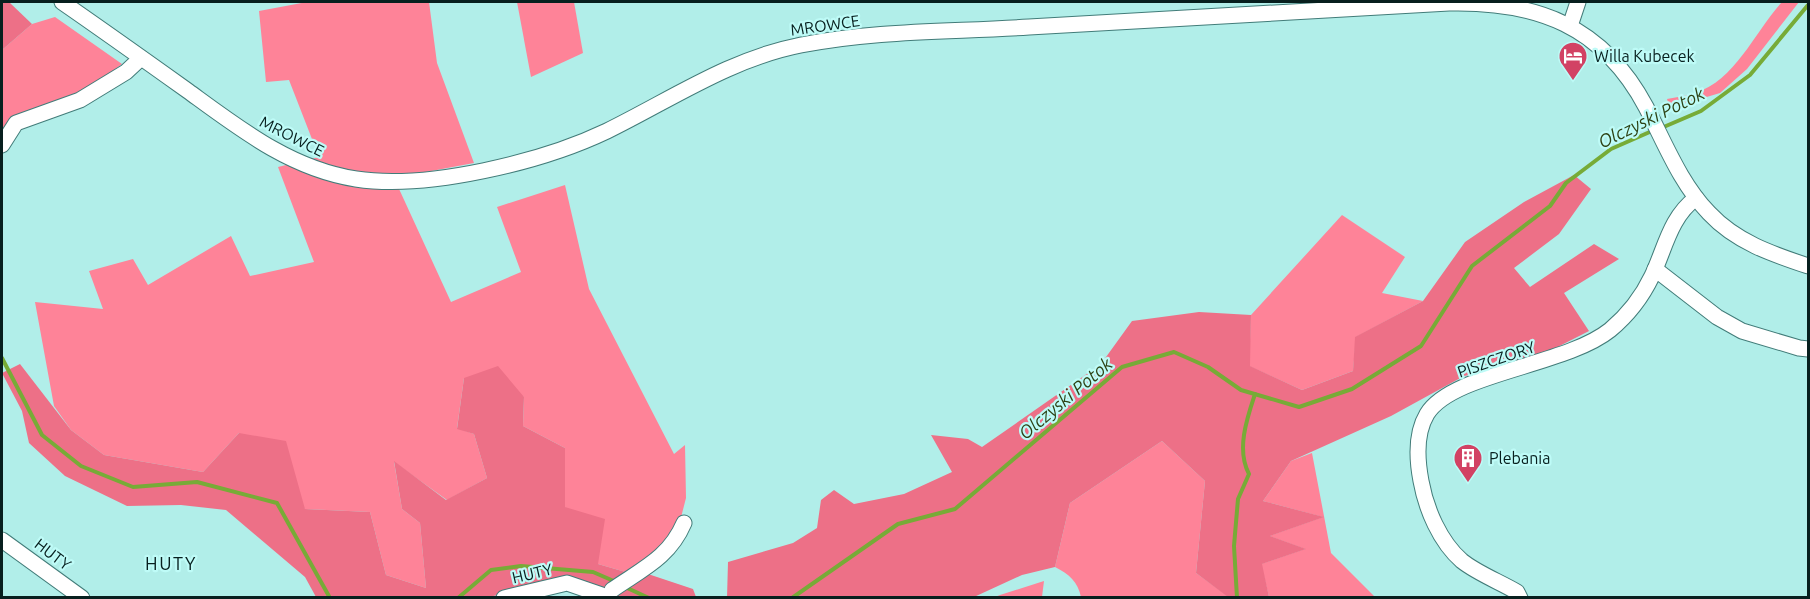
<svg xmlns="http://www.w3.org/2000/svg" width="1810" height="599" font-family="Ubuntu,sans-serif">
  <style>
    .green { fill: #fe8398 }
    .forest { fill: #ed7087 }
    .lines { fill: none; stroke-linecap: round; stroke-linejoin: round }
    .stream { stroke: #77ab37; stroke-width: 4 }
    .minor-casing { stroke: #427c79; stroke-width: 17 }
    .minor { stroke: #fff; stroke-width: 15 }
    .labels { text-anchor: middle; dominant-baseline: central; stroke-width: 4.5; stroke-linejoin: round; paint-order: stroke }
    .street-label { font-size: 16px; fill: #071f1e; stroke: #befbf7 }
    .poi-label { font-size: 16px; fill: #071f1e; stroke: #befbf7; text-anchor: start }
    .water-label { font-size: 18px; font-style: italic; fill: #2d4215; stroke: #befbf7 }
    .neighbourhood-label { font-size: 18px; letter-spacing: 1.5px; fill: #071f1e; stroke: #befbf7 }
  </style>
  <rect width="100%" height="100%" fill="#b1eee9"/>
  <!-- green -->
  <g class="green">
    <path d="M307 2H429L437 63 474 163 394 178 451 302 521 272 497 207 565 185 589 289 674 454 685 445 686 498 677 533 629 573 598 564 565 507V448L523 426 524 397 464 378 457 428 474 434 487 478 447 500 394 462 402 509 420 523 426 588 386 575 370 512 305 509 239 433 203 472 104 455 71 430 54 406 35 302 103 309 89 271 133 259 148 285 231 236 250 276 314 262 278 167 319 157 289 80 266 82 259 11Z"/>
    <path d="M517 2H574L583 53 531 77Z"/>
    <path d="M1782 2H1799L1747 69 1720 93 1670 108 1667 99C1676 97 1686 96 1695 93 1736 80 1755 31 1782 2Z"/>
    <path d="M55 17 122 64 89 89 13 116 2 134V50L32 24Z"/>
    <path d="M1342 215 1405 257 1382 293 1423 301 1356 337 1353 371 1302 390 1249 366 1251 315Z"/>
    <path d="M1162 441 1205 481 1196 573 1229 597H1081C1078 582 1069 574 1055 567L1070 503Z"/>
    <path d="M1312 453 1331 553 1375 597H1269L1261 564 1305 549 1269 536 1323 517 1263 501 1291 461Z"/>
    <path d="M1044 581 1042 597H995L1000 595Z"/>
  </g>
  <!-- forest -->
  <g class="forest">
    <path d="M2 2H9L32 24 2 50Z"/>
    <path d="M1574 175 1591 189 1559 234 1514 268 1530 287 1594 244 1619 259 1564 293 1589 331 1530 361 1464 376 1391 416 1291 461 1263 501 1324 517 1270 536 1306 549 1262 564 1269 597H1228L1196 573 1205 481 1162 441 1070 503 1055 567 1022 575 974 597 727 598 728 562 793 543 817 528 821 500 834 490 854 504 904 494 952 472 931 435 968 439 982 447 1101 364 1132 321 1199 312 1251 315 1250 366 1302 390 1353 371 1355 337 1423 301 1465 242 1524 202Z"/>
    <path d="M20 364 71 430 104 455 203 472 239 433 286 441 305 509 370 512 386 575 426 588 420 523 402 509 394 461 446 500 487 478 474 434 457 429 464 378 498 366 524 397 523 426 565 448V507L605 519 598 564 629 573 603 590 564 580 489 597H316L305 577 226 510 181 505 127 506 65 476 29 443 22 411 2 373Z"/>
    <path d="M648 574 693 589 696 597 610 598 625 591Z"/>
  </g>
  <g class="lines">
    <!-- stream -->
    <g class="stream">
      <path d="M1659 129 1701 111 1750 75 1808 5"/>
      <path d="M2 358 42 435 81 466 133 487 197 482 277 503 330 598"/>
      <path d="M625 587 649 598"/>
      <path d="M458 598 491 570 521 566 593 572 616 582"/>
      <path d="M792 598 898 524 955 509 1122 367 1174 352 1208 367 1241 390 1299 407 1352 389 1421 346 1472 266 1550 206 1566 183 1611 149 1652 131"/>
      <path d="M1237 598 1234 546 1238 499 1249 474C1236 450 1247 418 1255 394"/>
    </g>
    <!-- minor casing -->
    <g class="minor-casing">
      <g id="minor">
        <path d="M62 2C104 31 146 61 188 91 240 129 291 169 356 179 427 190 542 162 607 131 672 99 730 59 801 45 875 30 954 32 1029 27 1169 19 1309 11 1449 3 1537 1 1603 26 1646 107 1665 143 1680 183 1709 213 1736 242 1772 254 1808 266"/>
        <path d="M1570 26 1578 2"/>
        <path d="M2 145 16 123 80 100 126 72 141 58"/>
        <path d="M1655 269 1717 317 1742 331 1799 348 1808 349"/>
        <path d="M2 540 82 598"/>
        <path d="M612 590C642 569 669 558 684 523"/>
        <path d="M504 598 567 583 602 595"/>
        <path d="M1520 598 1517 592C1500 582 1477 573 1462 561 1440 542 1426 509 1421 481 1417 460 1415 434 1427 414 1452 373 1565 366 1610 330 1628 315 1642 297 1652 276 1665 249 1670 217 1696 198"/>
      </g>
    </g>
    <!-- minor -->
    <use href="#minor" class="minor"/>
  </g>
  <!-- icons -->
  <defs>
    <g id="hotel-pin" transform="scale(1.5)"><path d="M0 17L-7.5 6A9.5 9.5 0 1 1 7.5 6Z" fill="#d24264" stroke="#befbf7"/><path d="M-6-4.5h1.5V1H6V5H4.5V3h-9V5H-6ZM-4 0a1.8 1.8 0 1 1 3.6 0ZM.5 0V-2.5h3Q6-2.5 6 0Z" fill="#fff"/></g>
    <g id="building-pin" transform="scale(1.5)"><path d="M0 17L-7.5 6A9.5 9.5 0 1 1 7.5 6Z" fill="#d24264" stroke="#befbf7"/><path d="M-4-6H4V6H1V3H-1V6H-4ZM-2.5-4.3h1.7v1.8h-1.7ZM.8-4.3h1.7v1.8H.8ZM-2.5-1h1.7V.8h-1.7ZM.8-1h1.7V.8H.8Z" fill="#fff"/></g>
  </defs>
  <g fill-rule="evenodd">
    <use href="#hotel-pin" x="1573" y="56"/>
    <use href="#building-pin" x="1468" y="458"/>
  </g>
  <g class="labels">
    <!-- street labels -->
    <g class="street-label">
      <text transform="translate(825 25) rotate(-8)">MROWCE</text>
      <text transform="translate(292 136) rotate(27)">MROWCE</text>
      <text transform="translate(1496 359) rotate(-19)">PISZCZORY</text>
      <text transform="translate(53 554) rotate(37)">HUTY</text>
      <text transform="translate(532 573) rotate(-13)">HUTY</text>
    </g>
    <!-- poi labels -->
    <g class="poi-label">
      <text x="1594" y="56">Willa Kubecek</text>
      <text x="1489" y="458">Plebania</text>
    </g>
    <!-- water labels -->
    <g class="water-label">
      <text transform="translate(1651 117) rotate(-26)">Olczyski Potok</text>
      <text transform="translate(1065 398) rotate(-40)">Olczyski Potok</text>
    </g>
    <!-- neighbourhood labels -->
    <g class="neighbourhood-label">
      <text x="171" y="563">HUTY</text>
    </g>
  </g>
  <!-- border -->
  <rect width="1810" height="599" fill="none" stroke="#071f1e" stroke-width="6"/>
</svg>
